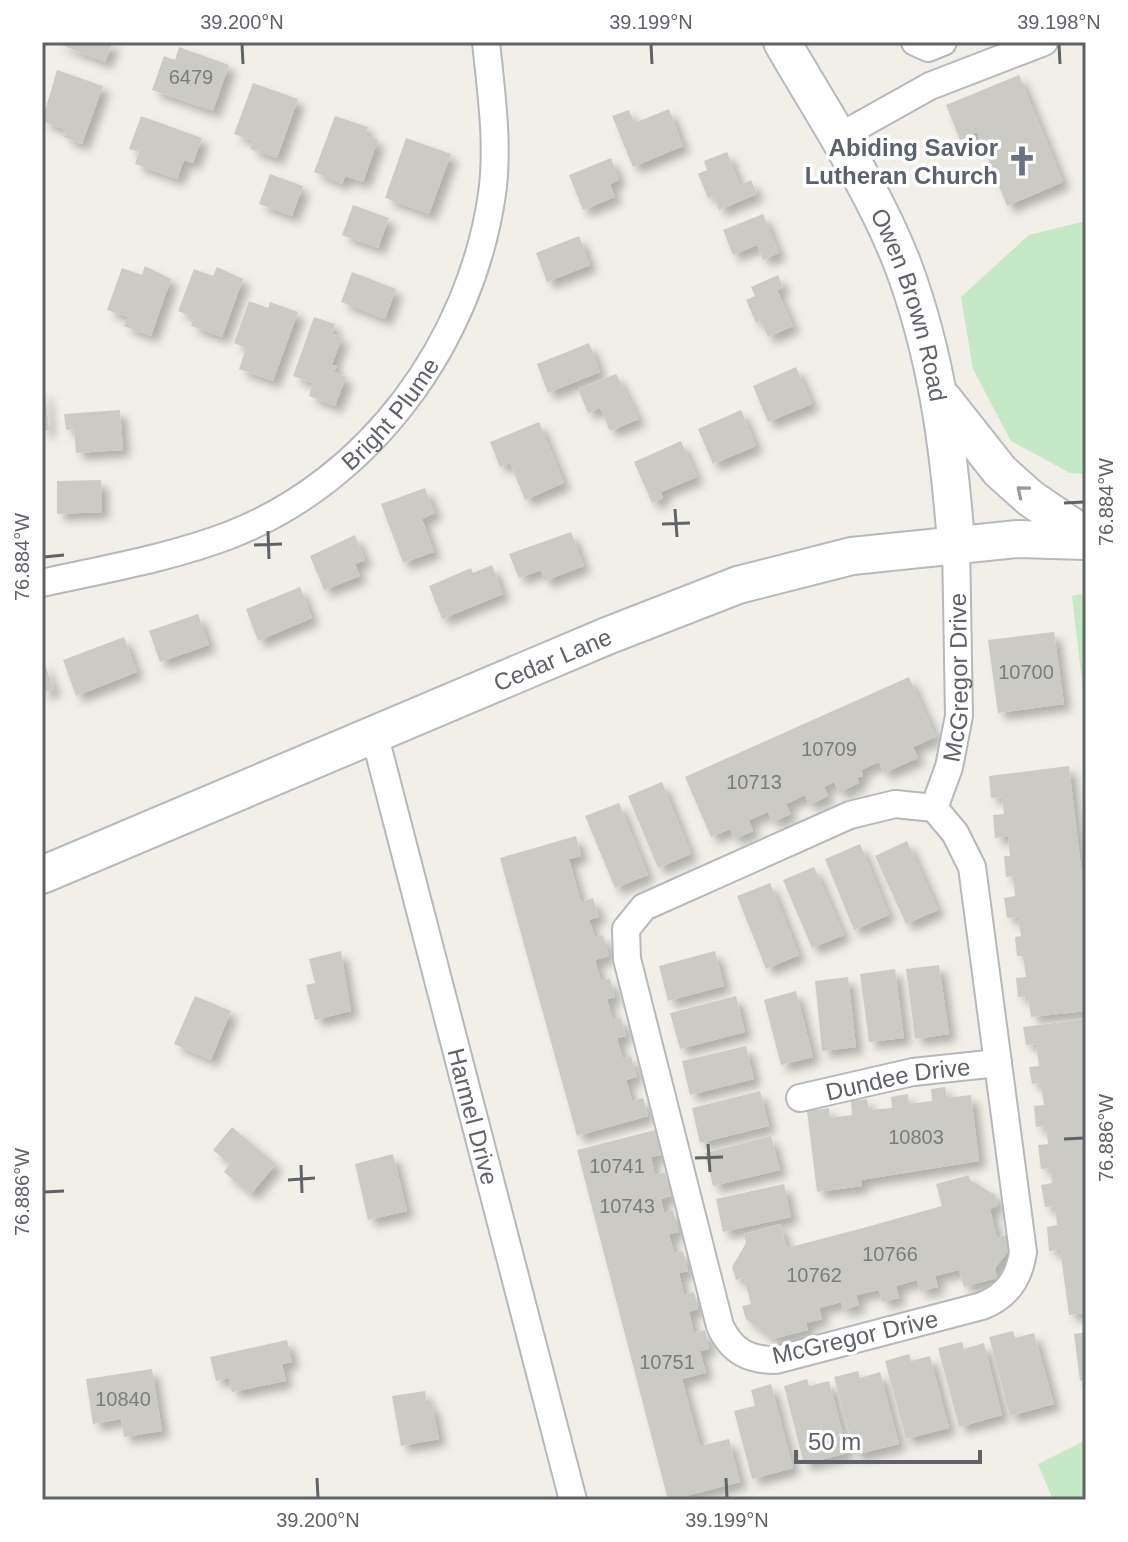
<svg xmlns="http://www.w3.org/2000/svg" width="1128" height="1542" font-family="Arial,sans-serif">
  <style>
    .green { fill: #c5e8c5 }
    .building { fill: #cccac5; filter: url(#shadow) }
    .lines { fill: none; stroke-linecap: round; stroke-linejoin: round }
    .street-casing { stroke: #b5b8bc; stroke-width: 30 }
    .secondary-casing { stroke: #b6babf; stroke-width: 40 }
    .street { stroke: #fff; stroke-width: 26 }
    .secondary { stroke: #fff; stroke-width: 36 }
    .oneway { stroke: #979a9d }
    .ticks { fill: none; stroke: #5f6368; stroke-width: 3 }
    .labels { text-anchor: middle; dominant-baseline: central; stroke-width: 7; stroke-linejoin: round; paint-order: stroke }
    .number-label { font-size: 20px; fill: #7a7d7f }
    .worship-label { font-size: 24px; font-weight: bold; fill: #5b616d; stroke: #fff; text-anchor: end }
    .street-label { font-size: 24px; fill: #5f6368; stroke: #fff }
    .neatline { fill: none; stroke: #5f6368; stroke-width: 3 }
    .ticks-label { font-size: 20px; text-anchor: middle; fill: #5f6368 }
  </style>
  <defs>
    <filter id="shadow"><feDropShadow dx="7" dy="7" stdDeviation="4" flood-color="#0004"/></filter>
  </defs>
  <rect width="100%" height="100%" fill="#f1efe8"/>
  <!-- green -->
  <g class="green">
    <path d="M1086 221V474L1070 473 1011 441 973 369 961 297 1029 235Z"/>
    <path d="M1086 593V716L1072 596Z"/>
    <path d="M1086 1440V1500H1053L1038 1464Z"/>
  </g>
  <!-- building -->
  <g class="building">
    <path d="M54 42H113L105 62Z"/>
    <path d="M179 47 229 65 213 111 152 90 164 56 175 60Z"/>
    <path d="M57 70 103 86 82 144 64 137 66 130 42 121Z"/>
    <path d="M1019 75 1063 182 1007 206 977 132 960 140 946 105Z"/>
    <path d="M253 83 298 99 277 158 250 149 253 141 234 134Z"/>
    <path d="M669 109 683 146 633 167 612 116 629 110 634 123Z"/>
    <path d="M141 116 202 138 193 163 184 160 177 179 135 164 139 152 129 149Z"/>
    <path d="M335 116 368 127 365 135 378 140 363 182 345 176 342 184 314 172Z"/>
    <path d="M406 138 451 154 429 214 385 198Z"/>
    <path d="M727 152 740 185 751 180 757 194 719 210 714 196 708 198 698 174 707 170 704 161Z"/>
    <path d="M611 158 619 180 610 184 615 197 583 210 569 175Z"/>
    <path d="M270 174 303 186 292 216 259 204Z"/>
    <path d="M353 205 389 218 378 248 342 235Z"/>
    <path d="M763 214 779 253 763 260 757 245 733 255 723 230Z"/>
    <path d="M579 236 590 265 547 282 536 253Z"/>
    <path d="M145 266 171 279 151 336 124 326 128 317 107 310 122 268 142 275Z"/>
    <path d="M217 267 243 279 222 337 191 326 194 317 178 311 194 269 213 276Z"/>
    <path d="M352 272 396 289 385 319 341 302Z"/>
    <path d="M778 275 783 287 777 290 793 326 768 337 761 321 756 323 746 300 755 296 751 287Z"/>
    <path d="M249 301 268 308 270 302 298 312 273 381 239 369 246 348 234 343Z"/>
    <path d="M314 317 335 324 332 334 342 337 332 365 337 366 334 372 346 377 335 406 309 396 313 383 293 376Z"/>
    <path d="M589 343 600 372 548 393 537 364Z"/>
    <path d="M796 367 812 404 768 422 753 386Z"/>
    <path d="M616 374 639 419 610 431 600 408 588 413 578 389Z"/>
    <path d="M42 391H45L49 430H42Z"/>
    <path d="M120 410 123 450 76 453 74 429 66 430 64 414Z"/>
    <path d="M741 410 756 446 713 464 698 429Z"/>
    <path d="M539 422 564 483 525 500 510 463 500 467 490 442Z"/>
    <path d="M681 441 697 477 661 492 663 498 652 503 634 462Z"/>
    <path d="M101 480 102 512 57 514V481Z"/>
    <path d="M425 488 435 513 422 519 434 552 403 563 381 504Z"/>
    <path d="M571 532 584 566 545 581 541 570 519 578 509 554Z"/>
    <path d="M355 535 365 560 355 564 360 576 324 590 310 556Z"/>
    <path d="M492 565 503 594 442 619 429 586 471 568 473 573Z"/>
    <path d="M300 587 312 618 258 641 246 609Z"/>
    <path d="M198 614 209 645 160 662 149 631Z"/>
    <path d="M1054 632 1064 704 998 713 988 640Z"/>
    <path d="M124 637 137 672 76 696 63 660Z"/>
    <path d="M42 658 54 689 42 693Z"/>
    <path d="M909 677 936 737 913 747 918 758 884 773 879 762 861 770 863 776 857 778 859 783 839 793 834 782 824 787 828 796 809 805 805 795 786 804 791 814 772 822 768 812 749 820 753 831 734 839 730 829 711 837 685 777Z"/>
    <path d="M1069 766 1086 910V1011L1031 1017 1028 996 1018 997 1016 978 1026 977 1023 956H1017L1015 937 1021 936 1018 917 1007 918 1004 898 1015 896 1013 876 1006 877 1004 856H1010L1008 836 995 838 993 815 1004 814 1002 797 991 798 989 776Z"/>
    <path d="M662 782 691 854 658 868 628 796Z"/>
    <path d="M619 803 648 875 615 888 585 816Z"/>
    <path d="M576 836 581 856 569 859 581 902 593 898 599 917 589 920 595 937 603 935 609 956 595 960 601 981 610 979 615 997 607 999 613 1020 621 1018 626 1036 617 1038 623 1059 631 1056 637 1077 626 1080 632 1101 643 1098 648 1116 577 1136 500 858Z"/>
    <path d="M907 841 938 910 906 924 875 856Z"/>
    <path d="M860 844 889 915 854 930 825 859Z"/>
    <path d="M814 867 844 935 812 948 783 880Z"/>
    <path d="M770 883 799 955 766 969 737 896Z"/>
    <path d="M341 951 351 1011 315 1020 306 985 315 983 309 959Z"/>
    <path d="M715 951 724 986 668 1001 659 966Z"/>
    <path d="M939 965 949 1034 915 1039 906 969Z"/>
    <path d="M895 969 904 1038 869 1042 860 974Z"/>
    <path d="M848 977 856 1047 822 1051 815 981Z"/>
    <path d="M796 991 813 1057 781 1065 764 1000Z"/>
    <path d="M195 996 231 1011 211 1060 174 1044Z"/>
    <path d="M736 996 745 1032 680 1049 670 1013Z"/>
    <path d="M1086 1019V1313L1069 1315 1060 1249 1049 1251 1047 1227 1057 1225 1055 1206 1045 1207 1041 1185 1052 1183 1050 1168 1041 1169 1038 1145 1048 1144 1046 1126 1036 1127 1034 1106 1044 1105 1041 1083 1032 1084 1029 1067 1039 1066 1036 1044 1026 1045 1023 1027Z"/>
    <path d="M746 1046 754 1079 690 1095 682 1061Z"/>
    <path d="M945 1087 947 1098 971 1095 979 1161 861 1180 862 1186 817 1192 807 1111 829 1108 830 1118 852 1115 851 1101 867 1099 869 1110 892 1108 891 1097 908 1094 909 1104 932 1101 931 1089Z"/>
    <path d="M760 1091 769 1126 700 1143 692 1108Z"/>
    <path d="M232 1127 276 1164 251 1194 224 1172 230 1164 213 1150Z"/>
    <path d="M655 1130 661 1155 651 1157 655 1175 665 1172 671 1196 661 1199 664 1213 673 1210 679 1232 669 1234 674 1253 683 1251 688 1271 679 1273 684 1295 694 1292 698 1309 689 1312 694 1333 705 1330 709 1349 700 1351 706 1373 682 1379 700 1446 729 1439 740 1482 671 1500H668L577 1150Z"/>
    <path d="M771 1136 780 1170 713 1186 705 1153Z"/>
    <path d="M393 1154 407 1211 368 1220 355 1164Z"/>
    <path d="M969 1175 970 1180 995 1195 998 1206 990 1209 997 1238 1006 1235 1010 1249 995 1268 997 1278 964 1287 959 1270 935 1276 938 1287 920 1291 917 1280 896 1286 899 1298 882 1302 879 1290 856 1295 859 1305 843 1310 841 1302 819 1308 822 1319 806 1323 808 1330 773 1339 746 1319 742 1306 751 1304 744 1278 736 1280 732 1267 746 1243 744 1234 780 1224 787 1248 863 1228 942 1206 936 1184Z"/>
    <path d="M784 1184 791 1217 723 1232 716 1199Z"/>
    <path d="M1013 1331 1015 1338 1034 1333 1054 1404 1010 1416 989 1337Z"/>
    <path d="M1086 1332V1380L1080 1381 1074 1334Z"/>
    <path d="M287 1340 292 1362 282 1364 286 1381 232 1392 229 1378 216 1381 210 1357Z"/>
    <path d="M962 1342 964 1349 984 1343 1002 1415 959 1427 938 1348Z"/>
    <path d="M909 1354 911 1361 930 1356 949 1428 906 1439 885 1361Z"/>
    <path d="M152 1369 162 1431 124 1437 121 1419 93 1424 86 1379Z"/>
    <path d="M858 1371 860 1378 880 1372 899 1444 855 1455 834 1377Z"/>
    <path d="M807 1379 809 1386 829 1381 848 1453 804 1464 784 1386Z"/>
    <path d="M771 1384 793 1468 752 1479 734 1411 755 1406 751 1390Z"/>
    <path d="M425 1391 427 1405 432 1404 439 1439 401 1446 392 1396Z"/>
  </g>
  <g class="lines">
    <!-- street casing -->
    <g class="street-casing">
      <g id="street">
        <path d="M915 42 928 48 943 42"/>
        <path d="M837 138 930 86 1044 42"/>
        <path id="s1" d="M42 583C105 569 170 558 230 535 371 480 471 341 492 194 499 144 491 92 486 42"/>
        <path id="s2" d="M374 733 573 1500"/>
        <path d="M895 804 934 808 955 833 972 867 1023 1252C1019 1279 1007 1296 982 1306L776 1360C749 1360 732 1352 720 1326L627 959 626 929 644 907 850 815Z"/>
        <path id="s3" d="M934 808 949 767 959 716 956 543"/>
        <path id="s4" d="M800 1098 913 1072 998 1063"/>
      </g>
    </g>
    <!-- secondary casing -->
    <g class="secondary-casing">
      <g id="secondary">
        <path id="s5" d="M782 42C824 115 874 189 904 268 937 358 949 449 956 543"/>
        <path d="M944 400 1000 471 1030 498 1086 536"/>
        <path id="s6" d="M42 875 607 636 738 585 852 556 1018 539 1086 541"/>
      </g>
    </g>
    <!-- street -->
    <use href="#street" class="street"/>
    <!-- secondary -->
    <use href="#secondary" class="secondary"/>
  </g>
  <!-- one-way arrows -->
  <defs><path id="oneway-chevron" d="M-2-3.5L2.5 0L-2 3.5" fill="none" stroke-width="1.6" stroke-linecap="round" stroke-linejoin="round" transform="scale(2)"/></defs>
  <use class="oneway" href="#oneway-chevron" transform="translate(1022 491) rotate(-140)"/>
  <!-- ticks -->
  <path class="ticks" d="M242 44 243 64M651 44 652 64M1059 44 1060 64M1064 503 1084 502M675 509 677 537M662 524 690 523M268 531 269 559M254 545 282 544M44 557 64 555M1064 1139 1084 1138M708 1144 710 1172M695 1158 723 1157M301 1165 302 1193M288 1180 315 1178M44 1192 64 1191M317 1478 318 1498M726 1478 727 1498"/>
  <!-- icons -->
  <defs>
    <g id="church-bare" transform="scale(2.4)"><path d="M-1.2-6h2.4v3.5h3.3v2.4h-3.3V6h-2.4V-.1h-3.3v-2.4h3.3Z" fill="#6b7280" stroke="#fff" stroke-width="2.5" paint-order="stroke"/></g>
  </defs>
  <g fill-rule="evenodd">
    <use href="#church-bare" x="1022" y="161"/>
  </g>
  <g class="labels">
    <!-- number labels -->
    <g class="number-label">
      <text x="191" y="77">6479</text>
      <text x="1026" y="672">10700</text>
      <text x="829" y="749">10709</text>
      <text x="754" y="782">10713</text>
      <text x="916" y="1137">10803</text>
      <text x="617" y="1166">10741</text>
      <text x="627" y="1206">10743</text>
      <text x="890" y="1254">10766</text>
      <text x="814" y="1275">10762</text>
      <text x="667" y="1362">10751</text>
      <text x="123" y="1399">10840</text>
    </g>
    <!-- worship labels -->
    <g class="worship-label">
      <text x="998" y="147">Abiding Savior<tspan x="998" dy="28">Lutheran Church</tspan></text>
    </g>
    <!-- street labels -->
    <g class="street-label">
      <text stroke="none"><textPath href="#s5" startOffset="294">Owen Brown Road</textPath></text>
      <text stroke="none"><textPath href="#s1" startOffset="398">Bright Plume</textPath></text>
      <text stroke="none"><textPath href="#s6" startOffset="554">Cedar Lane</textPath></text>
      <text stroke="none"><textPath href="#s3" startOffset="134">McGregor Drive</textPath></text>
      <text stroke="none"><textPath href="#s4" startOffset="100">Dundee Drive</textPath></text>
      <text stroke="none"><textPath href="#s2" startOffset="396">Harmel Drive</textPath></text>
      <text transform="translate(855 1337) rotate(-13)">McGregor Drive</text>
    </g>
  </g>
  <!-- border -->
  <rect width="1128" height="1542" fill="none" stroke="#ffffff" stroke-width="88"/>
  <!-- scale -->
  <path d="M796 1450v12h184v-12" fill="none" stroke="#5f6368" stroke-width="4"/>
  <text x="808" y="1450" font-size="24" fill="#5f6368" stroke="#ffffff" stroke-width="6" paint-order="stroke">50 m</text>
  <rect x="44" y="44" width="1040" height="1454" class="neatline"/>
  <g class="ticks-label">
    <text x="242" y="29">39.200°N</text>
    <text x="651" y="29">39.199°N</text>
    <text x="1059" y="29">39.198°N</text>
    <text transform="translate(1106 502) rotate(-90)" y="7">76.884°W</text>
    <text transform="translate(22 557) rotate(-90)" y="7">76.884°W</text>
    <text transform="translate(1106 1138) rotate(-90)" y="7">76.886°W</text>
    <text transform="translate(22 1192) rotate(-90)" y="7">76.886°W</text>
    <text x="318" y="1527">39.200°N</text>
    <text x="727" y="1527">39.199°N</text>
  </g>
</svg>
